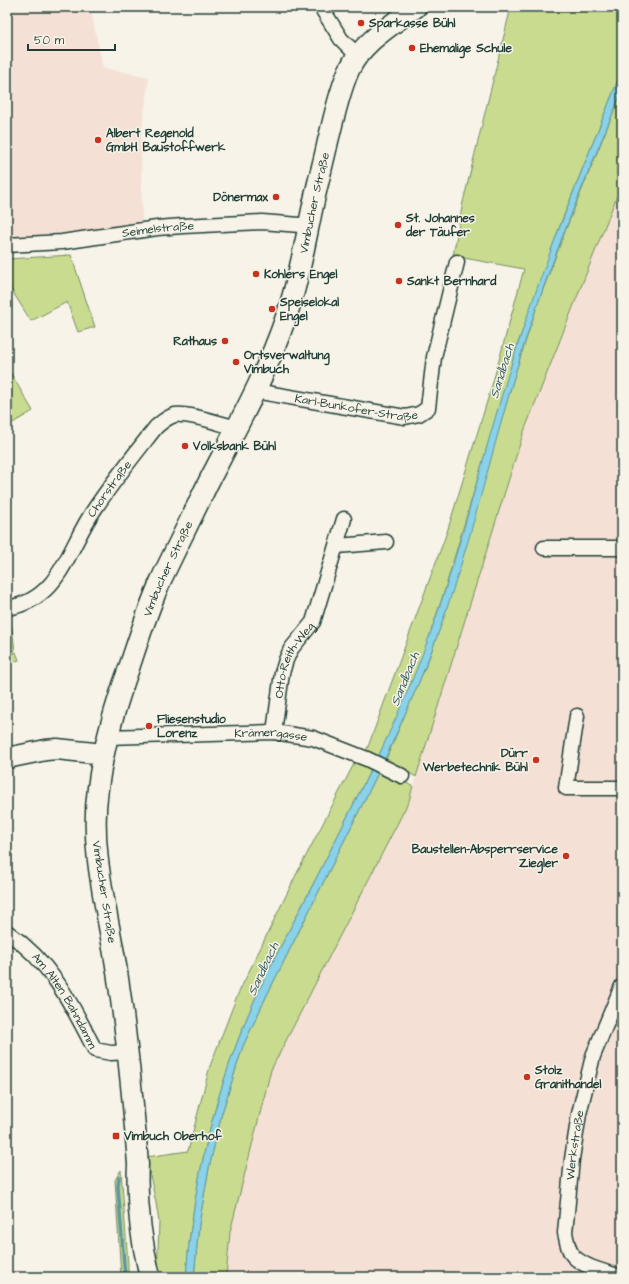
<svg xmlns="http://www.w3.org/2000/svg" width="629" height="1284" font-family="'Architects Daughter',sans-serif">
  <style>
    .built { fill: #f5e0d6 }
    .green { fill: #c9db8f; stroke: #748c62 }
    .water { fill: #89d2ea; stroke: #5f96a1 }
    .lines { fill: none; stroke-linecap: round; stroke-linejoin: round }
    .stream { stroke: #5f96a1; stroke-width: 3.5 }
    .street-casing { stroke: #1f3d34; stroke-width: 17 }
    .secondary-casing { stroke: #1f3d34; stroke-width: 23 }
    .street { stroke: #f7f3e8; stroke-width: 14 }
    .secondary { stroke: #f7f3e8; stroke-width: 20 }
    .poi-dot { fill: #c8321e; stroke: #f7f3e8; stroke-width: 1.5 }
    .labels { text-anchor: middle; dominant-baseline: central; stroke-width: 3; stroke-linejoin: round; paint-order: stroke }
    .poi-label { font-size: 12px; font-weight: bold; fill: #1f3d34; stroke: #f7f3e8; text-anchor: start }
    .street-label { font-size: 12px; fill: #1f3d34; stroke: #f7f3e8 }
    .water-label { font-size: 13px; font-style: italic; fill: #345b58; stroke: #f7f3e8 }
  </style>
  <rect width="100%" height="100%" fill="#f7f3e8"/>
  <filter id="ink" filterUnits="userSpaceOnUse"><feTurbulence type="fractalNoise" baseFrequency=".025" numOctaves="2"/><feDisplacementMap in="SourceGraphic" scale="8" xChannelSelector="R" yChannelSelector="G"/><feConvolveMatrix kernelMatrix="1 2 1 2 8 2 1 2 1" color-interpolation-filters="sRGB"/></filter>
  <g filter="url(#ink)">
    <!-- built -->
    <g class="built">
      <path d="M7 7H90L103 68 149 77 141 138 142 225 66 236 7 238Z"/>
      <path d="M622 183V1277H226L230 1232 271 1070 409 801 523 434Z"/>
    </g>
    <!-- green -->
    <g class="green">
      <path d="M511 7H622V70L562 220 518 343 445 589 427 644 403 705 378 757 366 752 447 532 493 382 524 269 453 256 463 202Z"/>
      <path d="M622 91V183L523 434 416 777 386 759 428 661 446 611 514 377 538 303 566 229Z"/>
      <path d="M71 255 95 327 78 332 67 302 31 321 7 283V259Z"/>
      <path d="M7 367 33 411 11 424 7 417Z"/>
      <path d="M7 615H10L15 650 7 652Z"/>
      <path d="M16 652 19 660 7 664V654Z"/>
      <path d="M356 760 372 767C350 812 327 857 304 902 282 944 259 986 242 1030 211 1108 192 1193 186 1277H157L159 1222 156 1203 146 1157 188 1151 210 1066 237 996 296 875Z"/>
      <path d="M379 771 413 786 409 801 271 1070 230 1232 226 1277H194L199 1224 209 1168 222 1113 243 1046 267 995Z"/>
      <path d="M121 1170 128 1264V1277H121L115 1180Z"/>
    </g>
    <!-- water -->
    <g class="water">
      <path d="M622 70V91C593 161 563 231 538 303 502 404 481 509 446 611 429 662 407 710 385 759L378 757C404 702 427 647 445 590 471 509 491 425 518 344 548 251 586 161 622 70Z"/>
      <path d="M372 767 379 771 267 995 243 1046 222 1113 209 1168 199 1224 194 1277H186C192 1193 211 1108 242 1030 259 986 282 944 304 902 327 857 350 812 372 767Z"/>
    </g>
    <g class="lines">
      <!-- stream -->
      <path class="stream" d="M119 1177 118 1186 125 1277"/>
      <!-- street casing -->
      <g class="street-casing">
        <g id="street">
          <path d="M321 7 341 39 357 55"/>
          <path id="s1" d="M7 245 62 242 157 228 183 226 262 222 300 225H309"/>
          <path id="s2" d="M255 391 405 417 419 414 428 408 434 357 457 262"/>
          <path d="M337 546 386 542"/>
          <path d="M544 548H622"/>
          <path id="s3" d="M7 608C61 600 68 547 94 510 113 481 135 454 156 427 162 422 167 417 175 415 190 413 221 424 237 428"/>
          <path d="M577 716 566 788H622"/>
          <path id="s4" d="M274 732 282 673 286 660 291 649 313 622 344 519"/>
          <path id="s5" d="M107 737 274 732 313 738 367 759 402 776"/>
          <path id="s6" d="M7 932C52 963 71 1003 95 1050L111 1053 128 1052"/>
          <path id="s7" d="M621 1277C606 1272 586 1268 574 1257 568 1251 567 1241 565 1233L572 1159 579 1114 593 1056 622 986"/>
        </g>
      </g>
      <!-- secondary casing -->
      <g class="secondary-casing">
        <g id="secondary">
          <path d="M7 758 46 750 57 749 103 754"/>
          <path id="s8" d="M150 1277C141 1240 136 1202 138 1164 133 1100 127 1036 117 972 108 911 89 851 98 788 103 747 115 707 129 668 139 638 148 609 161 580 176 548 192 517 207 485 235 430 266 376 286 317 300 277 306 236 315 196 319 178 324 160 328 141 334 118 339 92 349 70 362 42 392 25 416 7"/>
        </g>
      </g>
      <!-- street -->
      <use href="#street" class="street"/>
      <!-- secondary -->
      <use href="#secondary" class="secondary"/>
    </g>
  </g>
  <!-- markers -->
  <g class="poi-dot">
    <circle cx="361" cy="23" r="4"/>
    <circle cx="412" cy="48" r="4"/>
    <circle cx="98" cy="140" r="4"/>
    <circle cx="276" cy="197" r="4"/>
    <circle cx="398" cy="225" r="4"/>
    <circle cx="256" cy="274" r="4"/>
    <circle cx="399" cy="281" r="4"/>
    <circle cx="272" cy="309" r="4"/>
    <circle cx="225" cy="341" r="4"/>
    <circle cx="236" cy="362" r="4"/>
    <circle cx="185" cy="446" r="4"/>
    <circle cx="149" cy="726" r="4"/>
    <circle cx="536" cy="760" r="4"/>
    <circle cx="566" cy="856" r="4"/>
    <circle cx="527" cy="1077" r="4"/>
    <rect x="112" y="1132" width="8" height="8" rx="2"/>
  </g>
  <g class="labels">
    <!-- poi labels -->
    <g class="poi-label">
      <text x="369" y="23">Sparkasse Bühl</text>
      <text x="420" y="48">Ehemalige Schule</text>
      <text x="106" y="133">Albert Regenold<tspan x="106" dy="14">GmbH Baustoffwerk</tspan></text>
      <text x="268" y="197" text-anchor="end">Dönermax</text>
      <text x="406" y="218">St. Johannes<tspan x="406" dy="14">der Täufer</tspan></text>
      <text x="264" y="274">Kohlers Engel</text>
      <text x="407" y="281">Sankt Bernhard</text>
      <text x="280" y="302">Speiselokal<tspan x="280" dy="14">Engel</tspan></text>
      <text x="217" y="341" text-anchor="end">Rathaus</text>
      <text x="244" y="355">Ortsverwaltung<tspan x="244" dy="14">Vimbuch</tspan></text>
      <text x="193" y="446">Volksbank Bühl</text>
      <text x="157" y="719">Fliesenstudio<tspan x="157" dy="14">Lorenz</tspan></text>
      <text x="528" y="753" text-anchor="end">Dürr<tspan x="528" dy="14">Werbetechnik Bühl</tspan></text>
      <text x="558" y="849" text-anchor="end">Baustellen-Absperrservice<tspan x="558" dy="14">Ziegler</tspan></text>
      <text x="535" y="1070">Stolz<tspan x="535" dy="14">Granithandel</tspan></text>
      <text x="124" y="1136">Vimbuch Oberhof</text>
    </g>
    <!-- street labels -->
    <g class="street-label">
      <text stroke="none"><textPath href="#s8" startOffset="1120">Vimbucher Straße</textPath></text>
      <text stroke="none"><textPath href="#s1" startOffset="152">Seimelstraße</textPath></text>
      <text stroke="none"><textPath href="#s2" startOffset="103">Karl-Bunkofer-Straße</textPath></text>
      <text stroke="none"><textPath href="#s3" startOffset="163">Chorstraße</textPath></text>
      <text stroke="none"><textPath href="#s8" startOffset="724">Vimbucher Straße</textPath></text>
      <text stroke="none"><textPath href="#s4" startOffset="76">Otto-Reith-Weg</textPath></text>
      <text stroke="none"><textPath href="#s5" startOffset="164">Krämergasse</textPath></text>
      <text transform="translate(104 892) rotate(81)">Vimbucher Straße</text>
      <text stroke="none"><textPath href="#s6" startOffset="91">Am Alten Bahndamm</textPath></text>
      <text stroke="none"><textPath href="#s7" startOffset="166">Werkstraße</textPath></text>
    </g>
    <!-- water labels -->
    <g class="water-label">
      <text transform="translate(502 371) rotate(-73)">Sandbach</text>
      <text transform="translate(405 679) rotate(-68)">Sandbach</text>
      <text transform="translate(263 969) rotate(-65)">Sandbach</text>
    </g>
  </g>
  <!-- margin -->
  <rect width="629" height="1284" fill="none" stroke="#f7f3e8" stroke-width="24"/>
  <rect x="12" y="12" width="605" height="1260" fill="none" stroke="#1f3d34" stroke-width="1.5" filter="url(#ink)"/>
  <!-- scale -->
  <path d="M28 44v6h87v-6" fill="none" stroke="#1f3d34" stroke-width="2"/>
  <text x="34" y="44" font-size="12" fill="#1f3d34" stroke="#f7f3e8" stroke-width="3" paint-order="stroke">50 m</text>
</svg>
